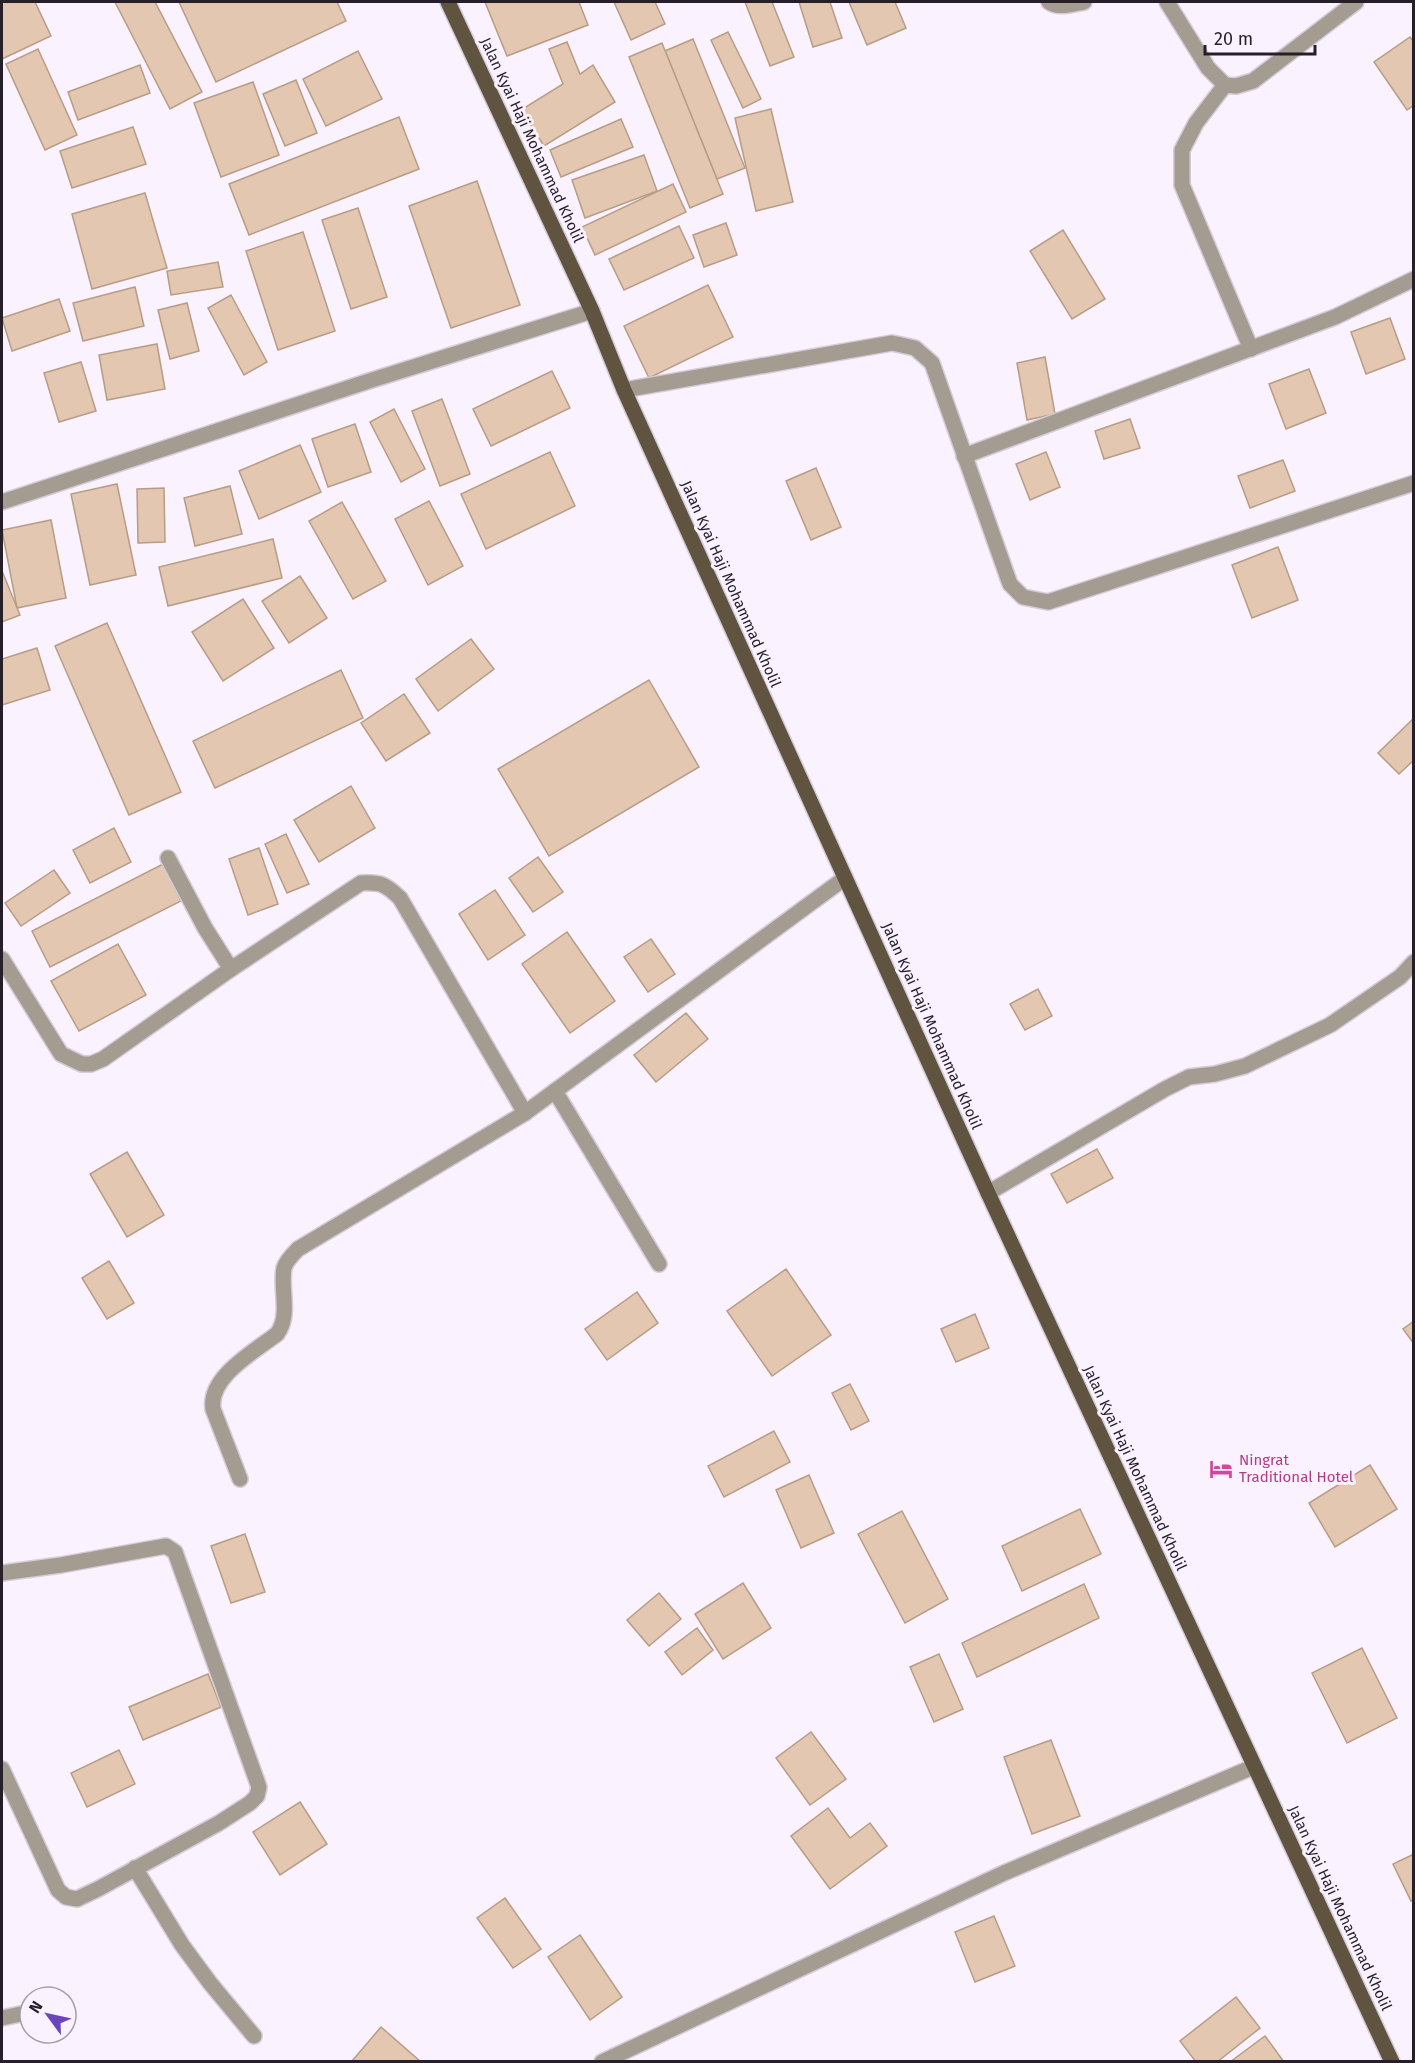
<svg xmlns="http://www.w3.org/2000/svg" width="1415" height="2063" font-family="'Fira Sans',sans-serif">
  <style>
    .building { fill: #e3c7b0; stroke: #b79c86; stroke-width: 1.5 }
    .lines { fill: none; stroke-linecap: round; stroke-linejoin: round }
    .minor-casing { stroke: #d4ccd8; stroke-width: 18 }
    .major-casing { stroke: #d4ccd8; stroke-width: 18 }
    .minor { stroke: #a49c91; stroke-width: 15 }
    .major { stroke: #60533f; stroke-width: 15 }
    .labels { text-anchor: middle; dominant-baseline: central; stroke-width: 6; stroke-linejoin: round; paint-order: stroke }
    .street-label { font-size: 15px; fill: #261f2a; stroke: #faf2fe }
    .hotel-label { font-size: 15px; fill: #b23c85; stroke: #faf2fe; text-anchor: start }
  </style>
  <rect width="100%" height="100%" fill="#faf2fe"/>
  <!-- building -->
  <g class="building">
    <path d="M2 2H35L51 36 2 59Z"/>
    <path d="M115 2H155L202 92 170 109Z"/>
    <path d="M179 2H337L346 21 216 82Z"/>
    <path d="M485 2H579L588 25 507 56Z"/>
    <path d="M614 2H655L665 24 631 40Z"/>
    <path d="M745 2H772L794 57 770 66Z"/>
    <path d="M799 2H830L842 38 813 47Z"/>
    <path d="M849 2H895L906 28 867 45Z"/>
    <path d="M728 32 761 99 743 108 711 40Z"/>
    <path d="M1410 37 1414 42V105L1407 110 1374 62Z"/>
    <path d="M693 39 745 168 717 179 665 51Z"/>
    <path d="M567 42 580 74 593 65 615 102 544 146 521 110 563 84 549 49Z"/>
    <path d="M662 43 723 194 690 208 629 57Z"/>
    <path d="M38 49 77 135 45 150 6 64Z"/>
    <path d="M358 51 382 99 326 126 303 79Z"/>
    <path d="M140 65 150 93 78 120 68 92Z"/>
    <path d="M296 80 317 133 285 146 263 94Z"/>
    <path d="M253 82 279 155 221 177 194 103Z"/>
    <path d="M771 109 793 202 756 211 735 118Z"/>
    <path d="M399 117 419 169 249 235 229 184Z"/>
    <path d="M621 119 633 147 561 177 550 150Z"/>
    <path d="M133 127 146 164 72 188 60 151Z"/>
    <path d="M644 155 657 191 585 218 572 180Z"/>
    <path d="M477 181 520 305 451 328 409 206Z"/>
    <path d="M673 184 686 212 595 255 582 227Z"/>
    <path d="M145 193 167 268 92 289 72 214Z"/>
    <path d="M358 208 387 297 351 309 322 220Z"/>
    <path d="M726 223 737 255 704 267 693 235Z"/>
    <path d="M679 226 694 258 624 290 609 259Z"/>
    <path d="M1063 230 1105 299 1072 319 1030 251Z"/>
    <path d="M303 232 335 331 278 350 246 251Z"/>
    <path d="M218 262 223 287 171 295 167 271Z"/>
    <path d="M708 285 733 337 649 378 624 326Z"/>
    <path d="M135 287 144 326 83 341 73 303Z"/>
    <path d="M231 295 267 362 244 375 208 308Z"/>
    <path d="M59 299 70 331 12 351 2 318Z"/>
    <path d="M187 303 199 351 170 359 158 310Z"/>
    <path d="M1390 318 1405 359 1366 374 1351 332Z"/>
    <path d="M157 344 165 389 107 400 99 355Z"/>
    <path d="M1045 357 1055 414 1027 420 1017 363Z"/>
    <path d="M81 362 96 411 59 422 44 373Z"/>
    <path d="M1309 369 1326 413 1286 429 1269 384Z"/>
    <path d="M552 371 570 408 491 446 473 409Z"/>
    <path d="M442 399 470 474 440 486 412 411Z"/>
    <path d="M394 409 425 469 401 482 370 422Z"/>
    <path d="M1130 419 1140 448 1104 459 1095 431Z"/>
    <path d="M355 424 371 472 328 487 312 439Z"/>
    <path d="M300 445 321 492 259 519 239 471Z"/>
    <path d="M550 452 575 506 486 549 461 494Z"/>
    <path d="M1046 452 1060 487 1030 500 1016 464Z"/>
    <path d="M1283 460 1295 491 1250 508 1238 476Z"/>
    <path d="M816 468 841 527 811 540 786 481Z"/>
    <path d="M117 484 136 575 90 585 71 494Z"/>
    <path d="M230 486 242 534 195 546 184 498Z"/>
    <path d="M164 488 165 542 138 543 137 489Z"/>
    <path d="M429 501 463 566 428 585 395 519Z"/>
    <path d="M342 502 386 581 353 599 309 521Z"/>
    <path d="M51 520 66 598 17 608 2 530Z"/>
    <path d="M273 539 282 578 168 606 159 567Z"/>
    <path d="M1278 547 1298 600 1252 618 1232 565Z"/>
    <path d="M2 571 20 615 2 622Z"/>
    <path d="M300 576 327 618 289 643 262 601Z"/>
    <path d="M243 599 274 648 223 681 192 632Z"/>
    <path d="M107 623 181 792 129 815 55 646Z"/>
    <path d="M471 639 494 669 438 711 416 679Z"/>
    <path d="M37 648 50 690 2 705V659Z"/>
    <path d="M341 670 363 718 215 788 193 741Z"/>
    <path d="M649 680 699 767 549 856 498 769Z"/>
    <path d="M404 694 430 733 386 761 361 723Z"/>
    <path d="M1414 718V760L1399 774 1378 753Z"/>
    <path d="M351 786 375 828 319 862 294 820Z"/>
    <path d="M114 828 131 862 90 883 73 850Z"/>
    <path d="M286 834 309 884 287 893 265 844Z"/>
    <path d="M259 848 278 904 248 915 229 859Z"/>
    <path d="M538 857 563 892 533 912 509 878Z"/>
    <path d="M163 864 181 901 50 967 32 931Z"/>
    <path d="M54 870 70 893 21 926 5 903Z"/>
    <path d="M495 890 525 935 488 960 459 914Z"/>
    <path d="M567 932 615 1001 570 1033 522 964Z"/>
    <path d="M651 939 675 974 648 992 624 957Z"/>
    <path d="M118 944 146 995 79 1031 51 981Z"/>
    <path d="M1038 989 1052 1016 1025 1030 1010 1004Z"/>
    <path d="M686 1013 708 1039 656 1082 634 1055Z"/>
    <path d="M1097 1149 1113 1178 1067 1203 1051 1174Z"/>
    <path d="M127 1152 164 1215 127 1237 90 1174Z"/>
    <path d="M109 1261 134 1303 107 1319 82 1278Z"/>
    <path d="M786 1269 831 1335 772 1376 727 1311Z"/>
    <path d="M637 1292 658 1323 607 1360 585 1329Z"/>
    <path d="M975 1314 989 1348 956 1362 941 1329Z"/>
    <path d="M1414 1321V1344L1403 1329Z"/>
    <path d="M850 1384 869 1421 851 1430 832 1393Z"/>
    <path d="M774 1431 790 1462 724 1497 708 1466Z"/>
    <path d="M1370 1465 1397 1509 1335 1547 1309 1503Z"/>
    <path d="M809 1475 834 1533 801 1548 776 1490Z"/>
    <path d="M1080 1509 1101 1554 1022 1591 1002 1546Z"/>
    <path d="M902 1511 948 1599 905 1623 858 1534Z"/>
    <path d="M245 1534 265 1592 231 1603 211 1546Z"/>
    <path d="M743 1583 771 1628 723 1659 695 1614Z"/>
    <path d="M1084 1584 1099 1618 977 1677 962 1643Z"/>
    <path d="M659 1593 681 1619 649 1646 627 1620Z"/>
    <path d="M697 1628 713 1650 682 1675 665 1652Z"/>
    <path d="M1362 1648 1397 1718 1347 1743 1312 1673Z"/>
    <path d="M939 1654 963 1709 934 1722 910 1667Z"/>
    <path d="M208 1674 221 1707 143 1740 129 1707Z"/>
    <path d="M811 1732 846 1779 810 1805 776 1758Z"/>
    <path d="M1051 1740 1080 1816 1032 1834 1004 1757Z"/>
    <path d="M119 1750 135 1784 87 1807 71 1773Z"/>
    <path d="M300 1802 327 1844 280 1875 253 1832Z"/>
    <path d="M828 1808 850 1838 870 1823 887 1846 830 1889 791 1836Z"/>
    <path d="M1414 1854V1900L1411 1901 1393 1864Z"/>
    <path d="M505 1898 541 1949 513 1968 477 1918Z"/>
    <path d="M994 1916 1015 1966 975 1982 955 1932Z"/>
    <path d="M580 1935 622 1997 590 2020 548 1957Z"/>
    <path d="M1236 1997 1260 2028 1217 2062H1196L1180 2041Z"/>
    <path d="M381 2027 421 2062 352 2061Z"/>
    <path d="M1265 2036 1284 2062H1230Z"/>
  </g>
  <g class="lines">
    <!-- minor casing -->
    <g class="minor-casing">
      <g id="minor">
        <path d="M1049 2C1059 9 1072 4 1084 2"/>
        <path d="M1167 2 1208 68 1225 85 1236 86 1253 81 1356 2"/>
        <path d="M1225 85 1196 123 1182 150V185L1251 349"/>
        <path d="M624 390 892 343 915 348 932 363 1010 584 1023 597 1048 602 1414 483"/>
        <path d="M964 456 1335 317 1414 279"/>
        <path d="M2 502 372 380 592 311"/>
        <path d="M168 858 205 928 231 969 361 883C381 882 385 884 400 898L525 1113"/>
        <path d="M2 959 61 1054 82 1064H91L103 1059 231 969"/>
        <path d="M555 1091 659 1264"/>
        <path d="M988 1193 1165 1089 1189 1077 1215 1074 1245 1066 1330 1025 1400 977 1414 962"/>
        <path d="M240 1479 213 1409C208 1377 255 1351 277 1334 291 1315 280 1290 284 1268 286 1261 293 1254 298 1249L525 1113 845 878"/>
        <path d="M2 1573 61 1565 166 1546 175 1552 259 1787 257 1796 250 1803 219 1823 98 1889 77 1899 66 1897 58 1890 2 1769"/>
        <path d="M135 1868 182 1945 210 1983 254 2036"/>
        <path d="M2 2018 30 2012"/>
        <path d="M602 2062 1004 1873 1253 1767"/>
      </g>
    </g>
    <!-- major casing -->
    <g class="major-casing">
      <path id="major" d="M448 2 592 311 624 390 988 1193 1392 2062"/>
    </g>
    <!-- minor -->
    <use href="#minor" class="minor"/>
    <!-- major -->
    <use href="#major" class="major"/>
  </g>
  <!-- icons -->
  <defs>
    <g id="hotel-bare" transform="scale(1.8)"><path d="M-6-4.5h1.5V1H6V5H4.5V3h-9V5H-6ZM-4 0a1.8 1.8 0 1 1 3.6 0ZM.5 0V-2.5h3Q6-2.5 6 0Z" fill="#d1479c" stroke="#faf2fe" stroke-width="2.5" paint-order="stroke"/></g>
  </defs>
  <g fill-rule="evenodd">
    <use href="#hotel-bare" x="1221" y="1469"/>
  </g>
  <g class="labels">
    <!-- street labels -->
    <g class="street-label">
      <text transform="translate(532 140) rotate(65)">Jalan Kyai Haji Mohammad Kholil</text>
      <text transform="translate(731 584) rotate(66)">Jalan Kyai Haji Mohammad Kholil</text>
      <text transform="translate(932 1026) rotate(66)">Jalan Kyai Haji Mohammad Kholil</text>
      <text transform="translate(1135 1468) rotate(65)">Jalan Kyai Haji Mohammad Kholil</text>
      <text transform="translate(1340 1908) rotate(65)">Jalan Kyai Haji Mohammad Kholil</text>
    </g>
    <!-- hotel labels -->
    <g class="hotel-label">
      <text x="1239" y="1460">Ningrat<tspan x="1239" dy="17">Traditional Hotel</tspan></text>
    </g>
  </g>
  <!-- border -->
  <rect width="1415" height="2063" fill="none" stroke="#261f2a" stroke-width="6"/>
  <!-- north arrow -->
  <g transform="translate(48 2015) rotate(303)"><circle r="28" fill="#faf2fe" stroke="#a59ea9" stroke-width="1.5"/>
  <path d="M0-4.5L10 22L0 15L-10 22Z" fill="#6c45bd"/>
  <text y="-9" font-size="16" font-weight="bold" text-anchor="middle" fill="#261f2a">N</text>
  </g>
  <!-- scale -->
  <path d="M1205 45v9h110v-9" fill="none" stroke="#261f2a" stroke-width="3"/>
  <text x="1214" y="45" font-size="18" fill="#261f2a" stroke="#faf2fe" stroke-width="4.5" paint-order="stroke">20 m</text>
</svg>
